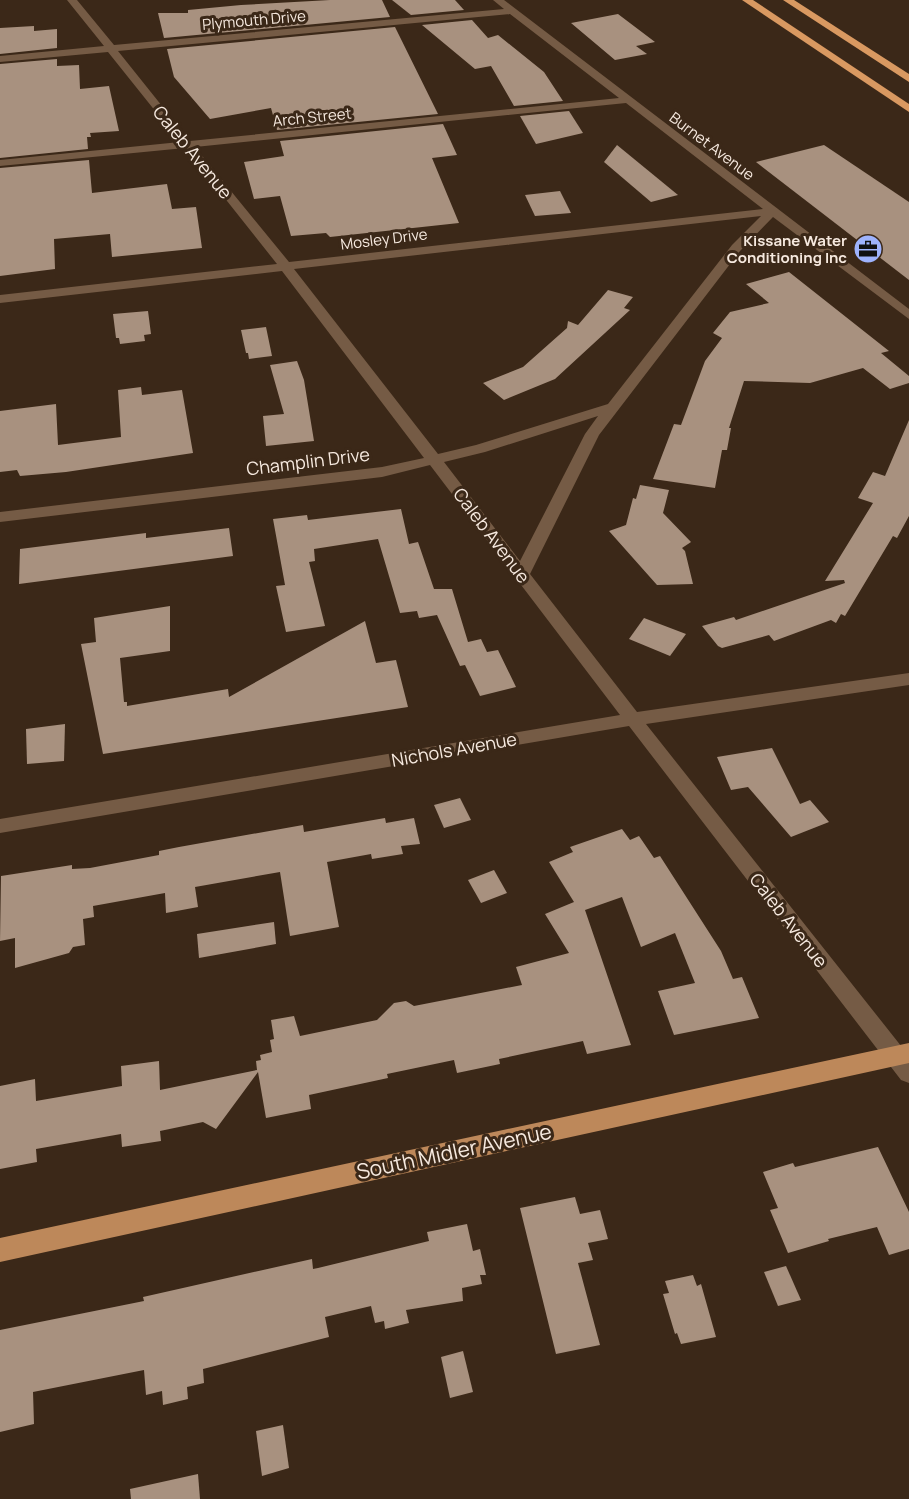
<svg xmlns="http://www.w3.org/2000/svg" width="909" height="1499" font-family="Manrope,sans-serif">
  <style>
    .building { fill: #a8917f }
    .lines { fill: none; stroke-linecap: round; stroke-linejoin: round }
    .minor { fill: #755b45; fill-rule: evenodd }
    .major { fill: #bd885a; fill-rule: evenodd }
    .highway { fill: #d99961; fill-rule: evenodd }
    .labels { text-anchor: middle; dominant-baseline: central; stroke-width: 6; stroke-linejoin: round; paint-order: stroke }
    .far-street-label { font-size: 15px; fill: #f6e9df; stroke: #3b2818 }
    .far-poi-label { font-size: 15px; font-weight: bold; fill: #f6e9df; stroke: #3b2818; text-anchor: end }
    .street-label { font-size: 18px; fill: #f6e9df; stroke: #3b2818 }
    .near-street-label { font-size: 21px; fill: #f6e9df; stroke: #3b2818 }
  </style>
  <rect width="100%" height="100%" fill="#3b2818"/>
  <!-- building -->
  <g class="building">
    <path d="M330 0H382L390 17 164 38 158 13H188V10L241 5Z"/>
    <path d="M392 0H455L464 10 411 15Z"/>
    <path d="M618 14 655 42 636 46 647 54 615 60 571 23Z"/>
    <path d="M472 20 488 38 498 35 544 72 563 101 514 106 491 66 475 69 422 25Z"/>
    <path d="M34 26V31L57 29V48L0 54V28Z"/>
    <path d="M395 27 438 114 277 130 271 108 210 119 174 77 167 49Z"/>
    <path d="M57 59V66L79 65 80 89 109 86 119 131 90 133 91 137H87L88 149 0 158V64Z"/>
    <path d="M569 111 583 133 536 144 520 116Z"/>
    <path d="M443 124 457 155 432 158 459 223 330 237 326 233 291 236 280 196 254 199 244 162 284 156 280 141Z"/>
    <path d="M617 145 678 195 651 202 604 162Z"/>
    <path d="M824 145 909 202V280L756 162Z"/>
    <path d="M89 160 92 193 167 184 172 209 196 207 202 248 112 257 110 234 54 239 55 269 0 276V168Z"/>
    <path d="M560 191 571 213 535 216 525 195Z"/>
    <path d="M789 272 889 351 881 353 909 376V383L890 389 863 368 810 383 744 381 729 428H731L727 450H722L715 488 653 479 674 424 681 425 705 361 722 338 713 333 730 312 769 303 746 284Z"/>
    <path d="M608 290 633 297 624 308 630 310 555 379 504 400 483 383 523 367 567 328 568 321 578 325Z"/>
    <path d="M148 311 151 334 144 335 145 341 120 344 119 338H116L113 314Z"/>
    <path d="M266 327 272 356 249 359 248 353H246L241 330Z"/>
    <path d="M297 361 304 380 314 441 266 446 263 416 284 414 270 365Z"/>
    <path d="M141 387 142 395 182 390 193 453 66 472 20 476 17 470 0 472V411L56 404 58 445 121 437 118 390Z"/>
    <path d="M909 420V516L897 538 893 536 845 616 841 614 836 623 831 620 774 641 769 635 722 648 718 646 702 626 734 617 736 620 845 583 844 580 825 581 873 503 858 498 873 472 885 476Z"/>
    <path d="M640 485 669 490 663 513 691 542 682 548 685 551 693 584 657 585 609 531 626 525 633 498 636 499Z"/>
    <path d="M401 509 409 544 418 542 434 589H452L468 642 481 639 487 652 498 650 516 687 480 696 465 665 460 666 437 615 419 618 417 611 400 613 378 539 314 549 315 561 309 562 325 626 286 632 276 586 285 585 273 519 307 515 308 520Z"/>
    <path d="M229 528 233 556 19 584 20 549 146 533V538Z"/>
    <path d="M170 606V651L120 658 124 702H127V706L228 689 229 697 365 621 376 663 396 660 408 707 103 754 81 644 96 642 94 618Z"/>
    <path d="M644 618 686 634 670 656 629 639Z"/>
    <path d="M65 724 64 761 27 764 26 729Z"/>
    <path d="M772 748 800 804 810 800 829 822 791 837 748 787 731 790 717 757Z"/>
    <path d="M460 798 471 820 444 828 434 805Z"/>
    <path d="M385 818 386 823 414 818 420 844 401 846 403 854 372 859 371 854 327 862 339 927 290 936 280 872 195 887 198 907 166 913 165 893 93 906 94 917 83 919 85 945 73 947 69 953 15 968V938L0 941 1 876 72 865V869L90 868 159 855V851L179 847 303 825 304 832Z"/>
    <path d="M622 829 630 840 639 836 654 858 660 856 721 951 733 979 742 977 759 1018 674 1035 658 991 695 983 675 933 641 947 622 897 585 910 631 1045 587 1054 583 1041 499 1059 500 1064 457 1073 454 1060 387 1074 388 1078 309 1095 311 1109 266 1118 258 1072 216 1129 203 1122 160 1131 161 1141 122 1147 121 1134 36 1149 37 1162 0 1169V1086L35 1079 36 1101 122 1086 121 1066 159 1061 160 1090 257 1070 256 1061 261 1060 260 1055 272 1052 270 1040 274 1039 271 1020 294 1016 300 1036 377 1020 394 1003 406 1001 414 1006 522 985 516 967 569 953 545 914 574 902 549 862 573 852 570 847Z"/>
    <path d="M494 870 507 893 481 903 468 880Z"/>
    <path d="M274 922 276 944 199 958 197 934Z"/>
    <path d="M878 1147 909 1212V1249L889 1255 877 1227 828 1239 829 1241 788 1253 770 1210 778 1208 763 1172 793 1163 795 1167Z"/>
    <path d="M575 1197 580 1214 600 1210 608 1239 588 1243 593 1260 578 1263 600 1345 556 1354 520 1208Z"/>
    <path d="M467 1224 473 1251 480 1249 486 1275H480L482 1284 462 1288 463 1301 406 1310 409 1323 385 1329 384 1321 375 1323 371 1306 325 1317 329 1337 203 1369 204 1383 187 1387 188 1399 163 1405 162 1391 146 1395 144 1370 33 1392 34 1424 0 1432V1330L144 1301 143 1297 312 1259 313 1269 318 1268 429 1241 427 1232Z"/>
    <path d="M786 1266 801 1300 778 1306 764 1272Z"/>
    <path d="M693 1275 697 1286 701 1284 716 1337 681 1344 677 1333 675 1334 663 1294 669 1293 665 1281Z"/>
    <path d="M463 1351 473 1392 450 1398 441 1357Z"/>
    <path d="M283 1425 289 1468 262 1476 256 1431Z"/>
    <path d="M198 1474 200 1499H131L130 1489Z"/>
  </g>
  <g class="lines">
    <!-- minor -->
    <path class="minor" d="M67 0H77L114 45 504 9 493 0H504L909 309V319L773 217 740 251 599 435 530 574 637 712 909 673V685L646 724 909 1056V1083L901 1080 629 726 0 833V819L620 715 430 465 382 477 0 522V512L382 467 424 458 282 271 0 303V295L277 264 185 148 0 166V160L180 142 108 52 0 62V56L104 46ZM510 14 619 98 190 141 118 51ZM626 103 763 209 289 262 195 147ZM761 216 732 245 608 404 476 445 438 454 294 269ZM598 416 585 434 520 561 444 462 485 452Z"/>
    <!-- major -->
    <path class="major" d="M909 1043V1063L0 1262V1238Z"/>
    <!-- highway -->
    <g class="highway">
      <path d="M742 0H753L909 104V112Z"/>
      <path d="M783 0H794L909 74V82Z"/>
    </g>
  </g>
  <!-- icons -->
  <defs>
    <g id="office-disc" transform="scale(1.5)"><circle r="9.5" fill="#9eb3fd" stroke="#3b2818"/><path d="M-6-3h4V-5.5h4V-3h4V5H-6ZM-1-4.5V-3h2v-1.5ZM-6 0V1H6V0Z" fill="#111"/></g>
  </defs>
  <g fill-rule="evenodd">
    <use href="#office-disc" x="868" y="249"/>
  </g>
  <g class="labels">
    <!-- far-street labels -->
    <g class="far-street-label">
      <text transform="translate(254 20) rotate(-5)">Plymouth Drive</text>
      <text transform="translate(312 117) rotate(-6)">Arch Street</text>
      <text transform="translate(712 146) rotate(37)">Burnet Avenue</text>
      <text transform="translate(384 239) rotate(-7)">Mosley Drive</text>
    </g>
    <!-- far-poi labels -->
    <g class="far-poi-label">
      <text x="847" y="240">Kissane Water<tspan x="847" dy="17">Conditioning Inc</tspan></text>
    </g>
    <!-- street labels -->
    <g class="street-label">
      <text transform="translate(193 152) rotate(51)">Caleb Avenue</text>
      <text transform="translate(308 461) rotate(-7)">Champlin Drive</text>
      <text transform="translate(492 535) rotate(53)">Caleb Avenue</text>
      <text transform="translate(454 749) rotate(-10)">Nichols Avenue</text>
      <text transform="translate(789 920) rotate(52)">Caleb Avenue</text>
    </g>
    <!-- near-street labels -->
    <g class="near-street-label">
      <text transform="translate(454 1151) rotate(-12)">South Midler Avenue</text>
    </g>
  </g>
</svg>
